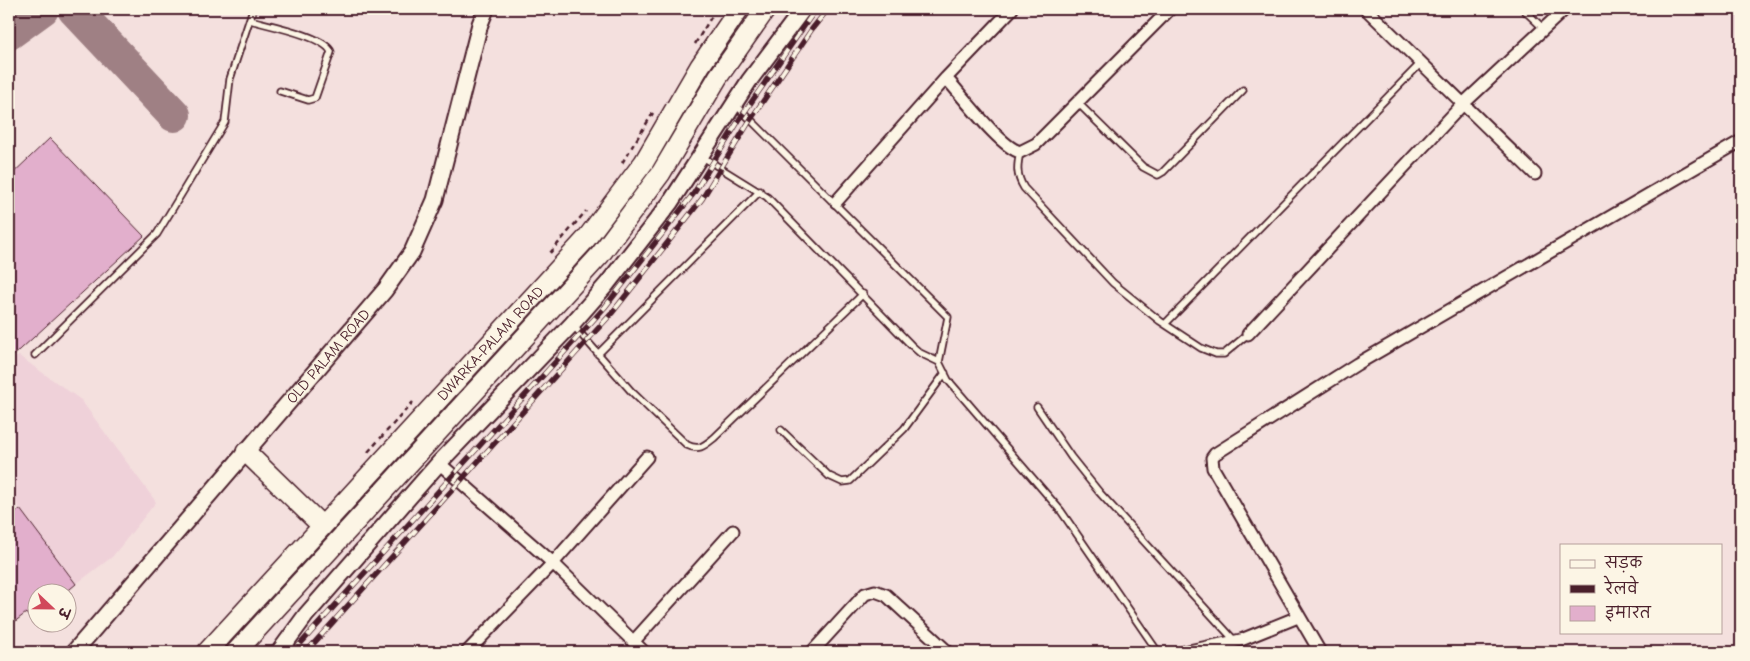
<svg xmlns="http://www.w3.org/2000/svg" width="1750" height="661" font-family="'Comic Neue','Playpen Sans Deva',sans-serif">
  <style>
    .built { fill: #efd1d9 }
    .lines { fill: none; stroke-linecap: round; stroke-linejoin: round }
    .taxiway { stroke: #9f8084; stroke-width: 34 }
    .building { fill: #e2afcc; stroke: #4a1f2b }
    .service-casing { stroke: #4a1f2b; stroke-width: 9 }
    .minor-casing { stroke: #4a1f2b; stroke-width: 15 }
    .tertiary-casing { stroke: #4a1f2b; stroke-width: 19 }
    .primary-casing { stroke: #4a1f2b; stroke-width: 22 }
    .path { stroke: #4a1f2b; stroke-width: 2.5; stroke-dasharray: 5 4; stroke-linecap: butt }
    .service { stroke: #fcf5e5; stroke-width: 5.5 }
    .minor { stroke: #fcf5e5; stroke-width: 11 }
    .tertiary { stroke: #fcf5e5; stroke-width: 15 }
    .primary { stroke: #fcf5e5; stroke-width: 19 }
    .rail-casing { stroke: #4a1f2b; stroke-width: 5.5 }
    .rail { stroke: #fcf5e5; stroke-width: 4; stroke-dasharray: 11; stroke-linecap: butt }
    .labels { text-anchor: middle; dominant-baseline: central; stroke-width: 4; stroke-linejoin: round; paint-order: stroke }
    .street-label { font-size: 15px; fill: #4a1f2b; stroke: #fcf5e5 }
  </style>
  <rect width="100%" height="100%" fill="#f4e0de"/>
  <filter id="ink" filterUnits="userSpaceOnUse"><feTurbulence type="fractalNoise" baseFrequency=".02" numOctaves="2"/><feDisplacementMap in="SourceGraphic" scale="10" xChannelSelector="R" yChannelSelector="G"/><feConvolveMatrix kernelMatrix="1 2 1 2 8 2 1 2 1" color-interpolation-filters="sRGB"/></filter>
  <g filter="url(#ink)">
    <path class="built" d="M19,356L81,400L156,502L112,557L76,584L9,494V360Z"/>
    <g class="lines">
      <path class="taxiway" d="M74,9L174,115
        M9,33L42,9"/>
    </g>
    <path class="building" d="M50,138L144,236L9,360V177Z
      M20,509L76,584L64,594H38V615L31,620L26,613L9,626V518Z"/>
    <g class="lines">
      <defs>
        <path id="service" d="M1523,9L1544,29
          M250,20C267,25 325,36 331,52L315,98L308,100L280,91
          M1077,102L1143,167L1158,175L1163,172L1243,90
          M736,105L948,317L939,362L948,380L1061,511L1158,652
          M1020,152C1017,166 1016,175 1024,188L1113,283L1160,321L1201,348L1216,354H1224L1248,334
          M701,156L767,197L911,345L920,353L939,362
          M572,324L631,391L687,445C699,451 704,446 714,438L863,294
          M1165,324L1421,63
          M598,354L760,191
          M35,355L157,234L225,122L230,79L253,9
          M1037,407L1071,457L1099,492L1235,641
          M781,430L829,476L842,482L850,481L904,429L945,373"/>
        <path id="minor" d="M1366,9L1535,174
          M946,78C962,95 1000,147 1020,152L1036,144L1170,9
          M836,202L946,78L1012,9
          M1248,334L1463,104L1565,9
          M439,463L553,563L467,652
          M633,642L733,531
          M644,652L553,563L647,457
          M812,652L865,594L875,591L886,595L948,652
          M1184,652L1241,640L1298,617
          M1320,652L1213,468L1212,458L1215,454L1357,364L1741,141"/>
        <g id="tertiary">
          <path id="s1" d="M74,652L385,290L412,252L435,200L480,24L486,9"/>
          <path d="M279,652L306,615L439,463L572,324L607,284L670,203L749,81L803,9"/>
        </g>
        <g id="primary">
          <path d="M246,452L322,526"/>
          <path id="s2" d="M207,652L586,239L644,162L700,66L739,9"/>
          <path d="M236,652L600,255L661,173L718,77L766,9"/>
        </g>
      </defs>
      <use href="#service" class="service-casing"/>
      <use href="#minor" class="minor-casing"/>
      <use href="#tertiary" class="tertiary-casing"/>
      <use href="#primary" class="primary-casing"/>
      <path class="path" d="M695,44L716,9
        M622,163L653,113
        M550,253L586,211
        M368,452L413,402"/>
      <use href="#service" class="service"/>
      <use href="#minor" class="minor"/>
      <use href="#tertiary" class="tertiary"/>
      <use href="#primary" class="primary"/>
      <defs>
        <path id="rail" d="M293,652L605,307L694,193L741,117L816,9
          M306,652L612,313L702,199L749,122L812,29L828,9"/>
      </defs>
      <use href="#rail" class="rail-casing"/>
      <use href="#rail" class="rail"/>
    </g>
  </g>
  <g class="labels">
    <g class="street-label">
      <text stroke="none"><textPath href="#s2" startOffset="419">DWARKA-PALAM ROAD</textPath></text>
      <text stroke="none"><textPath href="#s1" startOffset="390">OLD PALAM ROAD</textPath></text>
    </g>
  </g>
  <rect width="1750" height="661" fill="none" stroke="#fcf5e5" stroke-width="30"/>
  <rect x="15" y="15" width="1720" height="631" fill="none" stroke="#4a1f2b" stroke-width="2" filter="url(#ink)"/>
  <rect x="1560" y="544" width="162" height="90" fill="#fcf5e5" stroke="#b59f9b"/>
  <rect x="1570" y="560" width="25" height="8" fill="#fcf5e5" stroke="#b59f9b"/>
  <text x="1605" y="568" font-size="15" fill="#4a1f2b">सड़क</text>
  <rect x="1570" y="585" width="25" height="8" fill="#4a1f2b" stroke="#b59f9b"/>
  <text x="1605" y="594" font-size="15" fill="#4a1f2b">रेलवे</text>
  <rect x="1570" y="606" width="25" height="15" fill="#e2afcc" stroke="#b59f9b"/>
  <text x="1605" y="618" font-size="15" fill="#4a1f2b">इमारत</text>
  <g transform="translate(52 608) rotate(112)"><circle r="24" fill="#fcf5e5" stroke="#b59f9b"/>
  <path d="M0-4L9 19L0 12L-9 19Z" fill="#d1495b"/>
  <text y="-8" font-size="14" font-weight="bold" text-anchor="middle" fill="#4a1f2b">उ</text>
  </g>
</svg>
